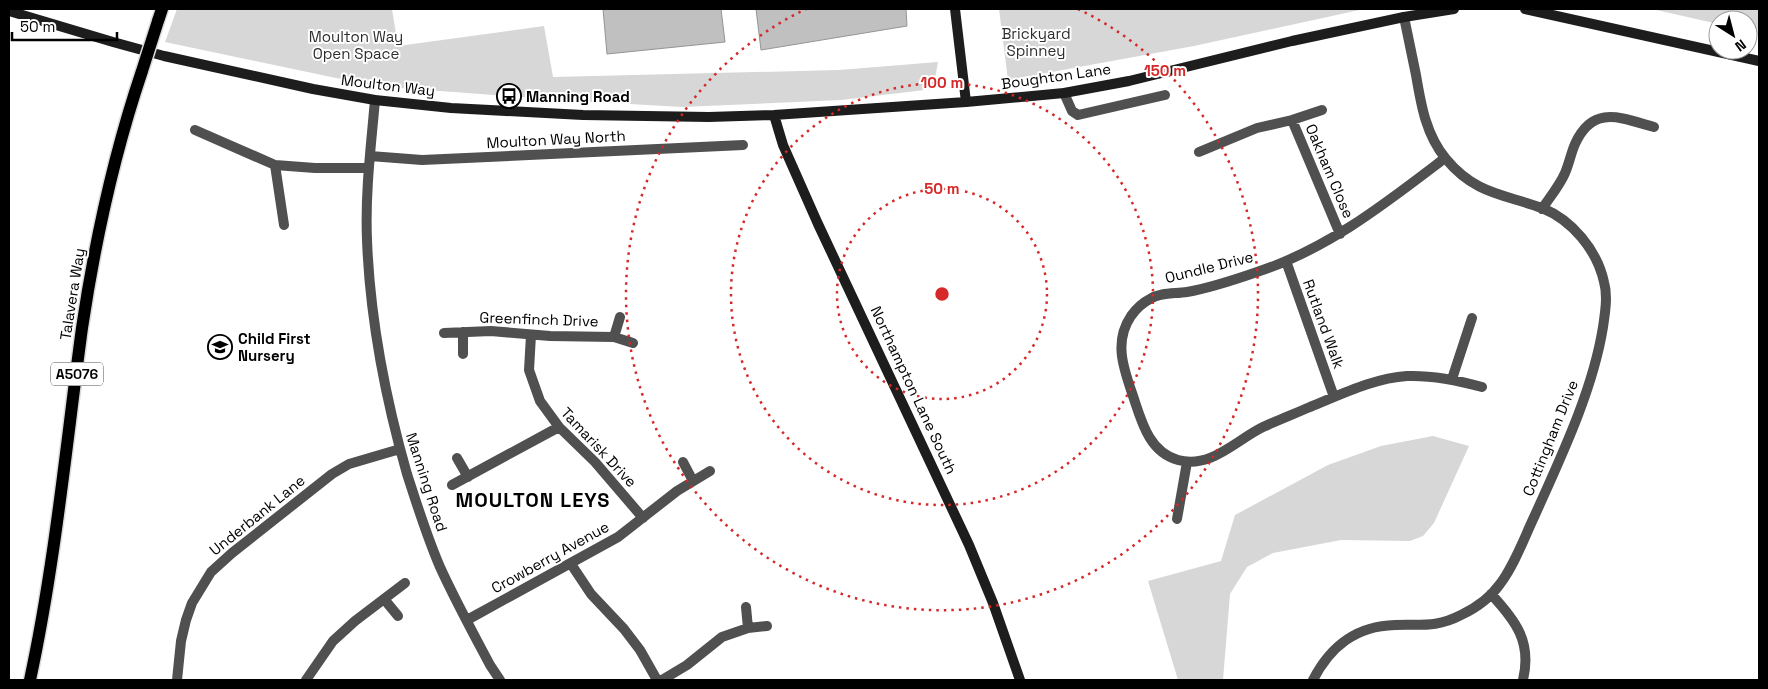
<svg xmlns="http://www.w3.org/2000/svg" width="1768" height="689" font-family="'Space Grotesk',sans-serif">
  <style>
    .green { fill: #d7d7d7 }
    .building { fill: #c0c0c0; stroke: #949494 }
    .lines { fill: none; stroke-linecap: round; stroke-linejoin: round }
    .primary-casing { stroke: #dbdbdb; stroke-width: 15 }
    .street { stroke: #505050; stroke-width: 10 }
    .secondary { stroke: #1d1d1d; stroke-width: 10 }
    .primary { stroke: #000; stroke-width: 12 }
    .primary-bridge-casing { stroke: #dbdbdb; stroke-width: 15; stroke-linecap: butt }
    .primary-bridge { stroke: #000; stroke-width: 12 }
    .ring { fill: none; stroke: #d62828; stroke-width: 2.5; stroke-dasharray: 2.5 5 }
    .labels { text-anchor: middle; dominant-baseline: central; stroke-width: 4; stroke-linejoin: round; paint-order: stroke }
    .shield { fill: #fff; stroke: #4c4c4c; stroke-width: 1 }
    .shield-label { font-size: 14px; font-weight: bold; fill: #000 }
    .park-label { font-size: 15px; fill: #2e2e2e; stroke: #fff }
    .street-label { font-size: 15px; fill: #000; stroke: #fff }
    .poi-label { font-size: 15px; font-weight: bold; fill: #000; stroke: #fff; text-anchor: start }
    .district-label { font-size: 20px; font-weight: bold; letter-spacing: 1px; fill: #000; stroke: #fff }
    .centre { fill: #d62828; stroke: #fff; stroke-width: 2.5 }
    .ring-label { font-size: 15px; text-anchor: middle; font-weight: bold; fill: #d62828; stroke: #fff; stroke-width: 4; stroke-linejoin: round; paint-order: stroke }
  </style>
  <rect width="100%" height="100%" fill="#fff"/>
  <path class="green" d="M177,9H392L398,46L544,26L553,77L839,70L938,62L933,89L841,100L682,107L560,100L374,86L165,42Z
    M999,9H1364L1194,46L1008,80Z
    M1652,9H1759V34L1748,32V20H1718V24Z
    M1433,436L1469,446L1434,523L1423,536L1410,541L1341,540L1273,553L1247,567L1230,594L1223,680H1178L1148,581L1221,561L1235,515L1328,465L1381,446Z"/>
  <path class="building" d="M603,9H721L725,42L607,54Z
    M756,9H906L907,26L761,50Z"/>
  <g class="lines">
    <defs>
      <path id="primary" d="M158,21L162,9
        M30,680C55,564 66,446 82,328C95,241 114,154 142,71"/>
    </defs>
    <use href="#primary" class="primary-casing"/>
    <path class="street" d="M1064,93L1072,111L1078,115L1165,95
      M375,100C371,146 365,193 367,240C370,320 385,397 407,474C417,505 427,537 440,567C455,600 473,633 490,665L500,680
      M1292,120L1340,234
      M195,130L275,165L315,168H369
      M1199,152L1257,128L1292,120L1322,110
      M370,156L422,160L743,145
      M1445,158C1386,203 1328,249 1257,272C1234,280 1210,288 1187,292C1174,294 1161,292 1150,299C1142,303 1136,309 1131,316C1114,341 1123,367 1132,393C1141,419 1148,452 1178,460C1211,469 1236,440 1263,427C1278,420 1294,414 1310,407C1340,395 1374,378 1407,376C1433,375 1457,380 1482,387
      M275,165L284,225
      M1542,209C1550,197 1560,185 1565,173C1569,164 1571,153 1575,144C1593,104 1621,118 1654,127
      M1286,261L1334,397
      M444,333L491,331L550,336L614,337L633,343
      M531,335L529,370L540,401L559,427L595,462L643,518
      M614,337L620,317
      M463,354V332
      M1452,379L1472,318
      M457,458L468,477
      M683,462L693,481
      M452,485L559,427
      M1177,519L1187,462
      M571,564L591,594L624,629L640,650L657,680
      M1491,594C1516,621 1532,642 1523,680
      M384,599L398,616
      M746,607L748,628
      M467,620L618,537L677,491L710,471
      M177,680L181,641L186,620L192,603L211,572L232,553L332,474L349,464L400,449
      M306,680L333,641L355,621L405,583
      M662,680L687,665L722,637L748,628L767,626
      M1313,680C1330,647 1355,626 1395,625C1421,624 1436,628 1461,615C1476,608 1490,598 1500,584C1515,564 1524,538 1535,515C1561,457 1593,390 1603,327C1605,313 1608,296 1604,282C1597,250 1572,220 1542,208C1503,194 1475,194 1446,159C1426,135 1421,105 1416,75C1412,55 1408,36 1404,17"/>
    <path class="secondary" d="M955,9L966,102
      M1525,9L1759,61
      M9,11L113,42L164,56L313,89L375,100L451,108L583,115L709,117L774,115L966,102L1064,93L1129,81L1292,41L1404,17L1454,9
      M774,115L783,145L818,224L969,545L993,603L1020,680"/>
    <use href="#primary" class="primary"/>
    <defs>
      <path id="primary-bridge" d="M142,71L158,21"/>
    </defs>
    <use href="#primary-bridge" class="primary-bridge-casing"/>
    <use href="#primary-bridge" class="primary-bridge"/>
  </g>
  <g class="ring">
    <circle cx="942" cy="294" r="105"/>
    <circle cx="942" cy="294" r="211"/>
    <path d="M1078 9A316 316 0 1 1 806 9"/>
  </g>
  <defs>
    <symbol id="bus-ring" viewBox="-11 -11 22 22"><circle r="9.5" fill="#fff" stroke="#000" stroke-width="1.5"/><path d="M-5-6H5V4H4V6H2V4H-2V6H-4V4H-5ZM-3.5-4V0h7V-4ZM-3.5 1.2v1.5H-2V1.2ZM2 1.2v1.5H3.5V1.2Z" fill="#000"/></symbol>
    <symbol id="school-ring" viewBox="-11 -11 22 22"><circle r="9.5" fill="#fff" stroke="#000" stroke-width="1.5"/><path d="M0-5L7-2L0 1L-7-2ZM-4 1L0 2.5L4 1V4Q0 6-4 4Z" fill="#000"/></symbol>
  </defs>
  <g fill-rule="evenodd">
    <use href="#bus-ring" x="495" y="82" width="28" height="28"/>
    <use href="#school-ring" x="206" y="333" width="28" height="28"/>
  </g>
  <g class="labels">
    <rect class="shield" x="51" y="362.5" width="52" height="23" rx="4"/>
    <g class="shield-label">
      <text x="77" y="374">A5076</text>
    </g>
    <g class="park-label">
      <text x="1036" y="33">Brickyard<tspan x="1036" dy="17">Spinney</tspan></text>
      <text x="356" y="36">Moulton Way<tspan x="356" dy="17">Open Space</tspan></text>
    </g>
    <g class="street-label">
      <text transform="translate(1056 76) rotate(-8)">Boughton Lane</text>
      <text transform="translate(388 85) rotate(7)">Moulton Way</text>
      <text transform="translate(556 139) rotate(-3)">Moulton Way North</text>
      <text transform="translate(1330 171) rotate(67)">Oakham Close</text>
      <text transform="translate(1209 267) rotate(-14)">Oundle Drive</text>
      <text transform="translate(72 294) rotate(-81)">Talavera Way</text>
      <text transform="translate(539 319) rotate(2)">Greenfinch Drive</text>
      <text transform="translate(1324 324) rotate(70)">Rutland Walk</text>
      <text transform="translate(914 390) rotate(65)">Northampton Lane South</text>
      <text transform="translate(1550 438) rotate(-68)">Cottingham Drive</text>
      <text transform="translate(599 447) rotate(47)">Tamarisk Drive</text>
      <text transform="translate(427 482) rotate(72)">Manning Road</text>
      <text transform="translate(257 515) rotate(-39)">Underbank Lane</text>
      <text transform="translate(550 557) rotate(-29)">Crowberry Avenue</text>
    </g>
    <g class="poi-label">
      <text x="526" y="96">Manning Road</text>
      <text x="238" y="338">Child First<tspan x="238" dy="17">Nursery</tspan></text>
    </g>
    <g class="district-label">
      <text x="533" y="500">MOULTON LEYS</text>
    </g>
  </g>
  <circle cx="942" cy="294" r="8" class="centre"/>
  <g class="ring-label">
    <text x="1165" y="76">150 m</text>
    <text x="942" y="88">100 m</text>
    <text x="942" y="194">50 m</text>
  </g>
  <rect width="1768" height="689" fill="none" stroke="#000000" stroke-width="20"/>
  <g transform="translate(1733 35) rotate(144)"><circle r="24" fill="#ffffff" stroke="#999999"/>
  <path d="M0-4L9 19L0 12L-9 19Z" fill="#000000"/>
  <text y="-8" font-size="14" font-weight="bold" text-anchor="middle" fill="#000000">N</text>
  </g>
  <path d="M12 32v8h105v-8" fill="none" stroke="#000000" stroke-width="2.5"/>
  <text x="20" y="32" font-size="15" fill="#000000" stroke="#ffffff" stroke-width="4" paint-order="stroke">50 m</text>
</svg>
